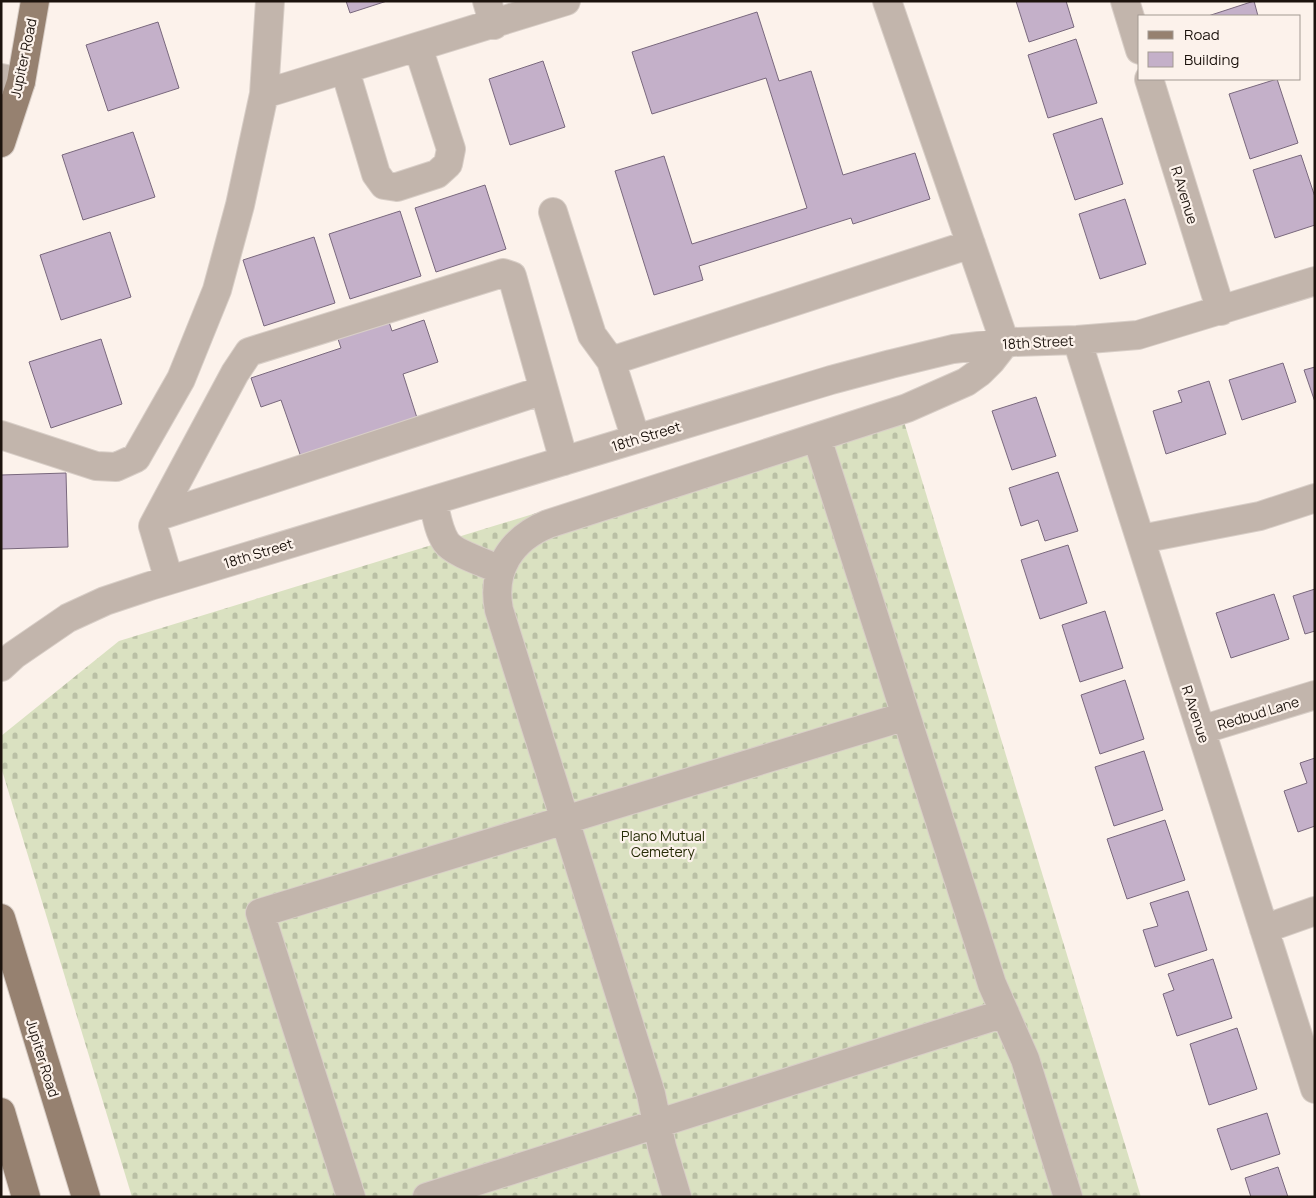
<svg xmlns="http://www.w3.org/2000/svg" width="1316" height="1198" font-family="Manrope,sans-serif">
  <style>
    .cemetery { fill: url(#cemetery-stones) }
    .building { fill: #c4b0c9; stroke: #79687d }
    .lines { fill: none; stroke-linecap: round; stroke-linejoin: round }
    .minor-casing { stroke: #d8cec7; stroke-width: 30 }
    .major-casing { stroke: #d8cec7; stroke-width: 30 }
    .minor { stroke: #c2b5ac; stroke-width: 28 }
    .major { stroke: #968170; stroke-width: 28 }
    .labels { text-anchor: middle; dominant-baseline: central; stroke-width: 4.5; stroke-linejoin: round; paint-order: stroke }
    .street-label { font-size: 14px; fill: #1c130d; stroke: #fcf2eb }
    .park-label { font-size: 14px; fill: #282d07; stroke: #fcf2eb }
  </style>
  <defs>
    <pattern id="cemetery-stones" width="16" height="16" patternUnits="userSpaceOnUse" patternTransform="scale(1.25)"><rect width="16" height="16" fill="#dae1c1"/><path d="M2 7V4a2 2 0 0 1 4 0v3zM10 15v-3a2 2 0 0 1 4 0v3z" fill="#bac0a5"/></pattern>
  </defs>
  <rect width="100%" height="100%" fill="#fcf2eb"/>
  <path class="cemetery" d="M898,402L1141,1197H132L1,767V736L119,641Z"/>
  <path class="building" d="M346,1H387L350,13Z
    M1016,1H1066L1074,27L1029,42Z
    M1254,1L1258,16H1208Z
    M757,12L779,81L811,71L843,175L915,153L930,199L853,224L851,218L699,266L703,280L654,295L615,171L664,156L692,244L807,208L766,78L652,114L632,52Z
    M158,22L179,88L108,111L86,45Z
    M1076,39L1097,103L1048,118L1028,55Z
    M543,61L565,127L510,145L489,79Z
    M1277,79L1298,143L1250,159L1229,94Z
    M1102,118L1123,184L1075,200L1053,134Z
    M133,132L155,197L83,220L62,155Z
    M1301,155L1315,197V225L1275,238L1253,170Z
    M485,185L506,249L436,272L415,208Z
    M1125,199L1146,264L1100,279L1079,214Z
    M400,211L421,276L350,299L329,234Z
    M110,232L131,297L61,320L40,255Z
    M314,237L335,303L264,326L243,260Z
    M386,313L392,331L424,320L438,362L403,374L418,421L302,460L281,400L261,407L251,378L341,348L335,330Z
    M101,339L122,404L51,428L29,362Z
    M1283,363L1296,402L1242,420L1229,380Z
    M1315,367V402L1304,370Z
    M1209,381L1226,434L1166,454L1153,411L1182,402L1178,391Z
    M1036,397L1056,456L1012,470L992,411Z
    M1058,472L1078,531L1045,541L1038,520L1021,526L1009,488Z
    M66,473L68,547L1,549V475Z
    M1068,545L1087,603L1040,619L1021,560Z
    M1315,589V631L1305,634L1293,596Z
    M1274,594L1289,639L1231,658L1216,613Z
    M1105,611L1123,668L1080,682L1062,625Z
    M1125,680L1144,739L1100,754L1081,695Z
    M1144,751L1163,810L1114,826L1095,767Z
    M1315,758V826L1298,832L1284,791L1307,783L1300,763Z
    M1165,820L1185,880L1127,899L1107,839Z
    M1188,891L1207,950L1155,967L1143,930L1158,926L1150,903Z
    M1213,959L1232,1018L1177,1036L1163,994L1174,990L1168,974Z
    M1237,1028L1257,1089L1209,1105L1190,1044Z
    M1267,1113L1280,1154L1231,1170L1217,1129Z
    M1278,1167L1288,1197H1251L1245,1178Z"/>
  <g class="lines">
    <defs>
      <path id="minor" d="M487,1L494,25
        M1125,1L1140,50
        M345,70L376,174L384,185L397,187L437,174L448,164L451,149L418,47
        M1,78L21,82
        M1149,79L1221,311
        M264,94L270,1
        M553,212L592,335L611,361
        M1077,340L1315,1089
        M1,435L96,466L116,467L136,458L181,379L217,290L240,205L264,94L566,1
        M817,438L992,984L1025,1059L1068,1197
        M636,439L611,361L971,244
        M433,501C436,513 438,530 446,542C453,553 488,564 501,570
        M159,516L544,390
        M1141,539L1260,516L1315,498
        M169,580L153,526L235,373L249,352L503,273L512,276L564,461
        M1,667L14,655L68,618L105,601L150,586L831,380L891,364L953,349L1013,342L1077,340L1138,335L1315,281
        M1201,730L1315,695
        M1264,929L1315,911
        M351,1197L260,913L906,716
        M427,1197L1005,1013
        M677,1197L662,1147L651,1094L499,610C491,570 511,539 548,524L907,408L966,382L980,372L991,361L1005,343L887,1"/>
      <path id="major" d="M1,143L21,82L35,1
        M1,918L86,1197
        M1,1112L26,1197"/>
    </defs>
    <use href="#minor" class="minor-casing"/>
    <use href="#major" class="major-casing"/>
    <use href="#minor" class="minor"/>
    <use href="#major" class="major"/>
  </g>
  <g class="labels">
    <g class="street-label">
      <text transform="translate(23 58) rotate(-78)">Jupiter Road</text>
      <text transform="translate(1185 195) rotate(73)">R Avenue</text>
      <text transform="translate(1038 342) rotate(-3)">18th Street</text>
      <text transform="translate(646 436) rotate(-17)">18th Street</text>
      <text transform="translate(258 553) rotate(-17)">18th Street</text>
      <text transform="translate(1258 713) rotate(-17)">Redbud Lane</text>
      <text transform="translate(1196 714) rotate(72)">R Avenue</text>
      <text transform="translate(43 1058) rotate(73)">Jupiter Road</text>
    </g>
    <g class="park-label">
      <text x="663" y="835">Plano Mutual<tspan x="663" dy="16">Cemetery</tspan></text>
    </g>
  </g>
  <rect width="1316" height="1198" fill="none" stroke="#1c130d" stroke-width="5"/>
  <rect x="1138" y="15" width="162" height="65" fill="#fcf2eb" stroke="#a29992"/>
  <rect x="1148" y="31" width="25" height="8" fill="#968170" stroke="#a29992"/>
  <text x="1184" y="40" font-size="15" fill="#1c130d">Road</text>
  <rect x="1148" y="52" width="25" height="15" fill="#c4b0c9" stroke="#a29992"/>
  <text x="1184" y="65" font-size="15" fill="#1c130d">Building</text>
</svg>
